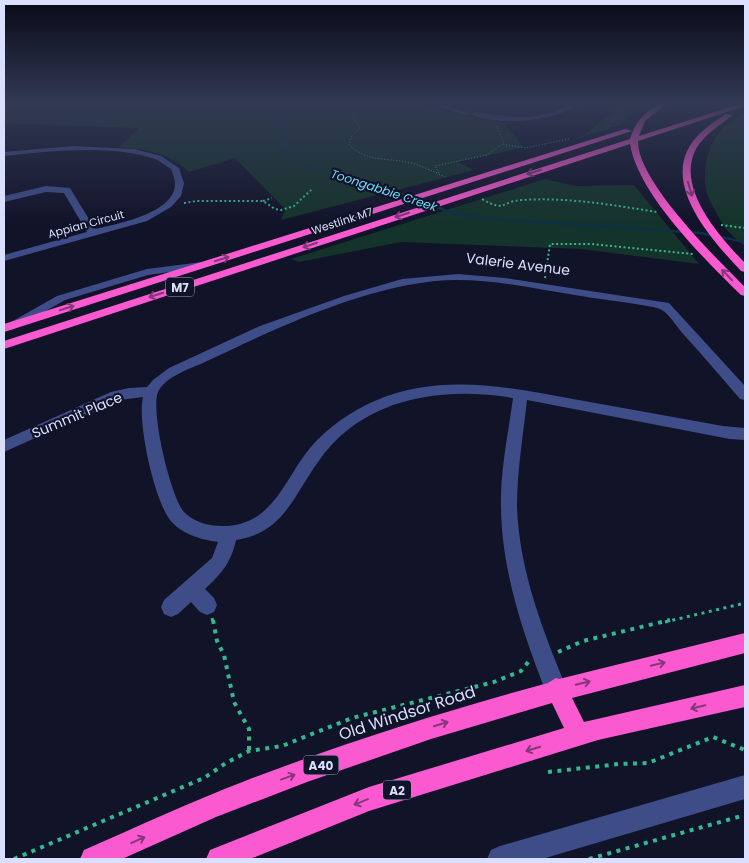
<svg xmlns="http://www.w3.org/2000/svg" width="749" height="863" font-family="Poppins,sans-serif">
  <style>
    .green { fill: #14332a }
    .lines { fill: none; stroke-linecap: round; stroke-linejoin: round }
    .stream-far1 { stroke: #0c3047; stroke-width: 2 }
    .stream { stroke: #0c3047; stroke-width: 2.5 }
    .path-far3 { stroke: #34b88f; stroke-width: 1; stroke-dasharray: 1 2; stroke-linecap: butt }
    .path-far2 { stroke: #34b88f; stroke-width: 2; stroke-dasharray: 2 2.5; stroke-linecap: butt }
    .path-far1 { stroke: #34b88f; stroke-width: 3; stroke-dasharray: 3 4.5; stroke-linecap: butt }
    .path { stroke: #34b88f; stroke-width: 4; stroke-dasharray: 4 5.5; stroke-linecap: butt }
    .minor { fill: #3e4d87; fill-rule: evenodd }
    .highway { fill: #fb59cf; fill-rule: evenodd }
    .oneway { stroke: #86367c }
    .labels { text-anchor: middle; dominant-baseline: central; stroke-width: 4.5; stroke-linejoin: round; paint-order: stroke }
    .far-street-label { font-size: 11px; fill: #dadffe; stroke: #111329 }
    .far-water-label { font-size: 12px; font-style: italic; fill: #6bddfb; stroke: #111329 }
    .shield { fill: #111329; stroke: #9ea2be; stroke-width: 1 }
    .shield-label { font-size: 12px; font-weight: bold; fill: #dadffe }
    .street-label { font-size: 14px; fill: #dadffe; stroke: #111329 }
    .near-street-label { font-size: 16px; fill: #dadffe; stroke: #111329 }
  </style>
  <rect width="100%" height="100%" fill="#111329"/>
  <path class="green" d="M4,104H416L477,119L502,122L524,147L458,162L474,170L281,220L285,209L235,158L189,172C167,152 148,150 119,147L139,128L4,123Z
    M623,104H649L638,108L621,125L581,137Z
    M745,114V246C738,240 728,233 723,225C718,215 708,200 706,190C701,158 714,125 745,114Z
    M545,179L575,186L634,185L699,264L581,249L401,242L299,262L291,259Z"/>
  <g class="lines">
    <path class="stream-far1" d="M4,109L89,110L128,114L204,111L250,106L276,109L283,115L287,154C313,172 345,179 375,187"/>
    <path class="stream" d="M370,186L399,193L450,212L482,218L701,233L745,242"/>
    <path class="path-far3" d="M361,104V108L353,113V117L360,128L351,137L349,144C365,162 386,158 407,162C421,165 434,172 447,178
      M496,126L504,142L502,144
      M608,127L624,104
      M439,173L435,166L487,155L502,144L525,148L569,139"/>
    <path class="path-far2" d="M482,199C507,213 501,201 522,200C568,197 612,205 657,212
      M263,201L272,198
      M184,203L197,201H263L275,209L281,210L294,206L312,189
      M721,225L745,228
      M545,278L550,244H591L693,254"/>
    <path class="path-far1" d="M212,618L213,622
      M665,622L745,603"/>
    <path class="path" d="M213,620L217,641L224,655L234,702L249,729V751
      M558,652L583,641L670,620
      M548,772L619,764L648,763L713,737L745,750
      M14,859L204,778L226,763L249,751L282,746L352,718L494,682L521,671L529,661
      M589,859L745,815"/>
    <path class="minor" d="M429,104H438L469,113L465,115Z
      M571,104H578C560,121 492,127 471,114L475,112C506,117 543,122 571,104Z
      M73,146L134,149L161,156L179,168L184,183L181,196L171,207L147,221L4,261V255L87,232L64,193L46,192L4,202V196L46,186L70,188L95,229C117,224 175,213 175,184C175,179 173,174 171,169C166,166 160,161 155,159C113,144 47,151 4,156V152Z
      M202,262L206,263L207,265L206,267L148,275L65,300L14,329L10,330L4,326L57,296L147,269Z
      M458,274L505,278L669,303L745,386V400L740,399C722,378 704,357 685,336C678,329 671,316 662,310C655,305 595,299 581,296C541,290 499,280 458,280C375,280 277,328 203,363C189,369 165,377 158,392C150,411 171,498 184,512C194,522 208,526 222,526C273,526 283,481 310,448C328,427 351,411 377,400C441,373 507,387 573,399C623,408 673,417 723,426L745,428V440L730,439L527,400C523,436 517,471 517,506C519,570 543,631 567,689L564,697L556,700L548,697C524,637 502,573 501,508C500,471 508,435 513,398C441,386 362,398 318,462C293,497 283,533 236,540C231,563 221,574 205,589L214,598L217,605L214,612L207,615L200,612L191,602L178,614L171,617L164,614L161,607L164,600L212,558L218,542C201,540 180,533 170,520C154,499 137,422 143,397L120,400L4,452V440L111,392L129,388L147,387L153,380L169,368L260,326L344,296L402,279Z
      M745,775V799L542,859H487L491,850L500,846Z"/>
    <path class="highway" d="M659,104H666L645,121L639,136L740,104H745V106L638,141C637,181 717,259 745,287V296L741,295C705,260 638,194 630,144L4,349V341L630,139C634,123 645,112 659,104Z
      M726,114L732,115C719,127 705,133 696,149C675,188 721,238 745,263V272L741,271C715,243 668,193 687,151C695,134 711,124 726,114Z
      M625,129L632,131L4,332V324Z
      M745,633V653L572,698L584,722L745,685V707L598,740L369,811L250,859H206L210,850L369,787L564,728L552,703L431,739L307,782L216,817L122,859H80L84,850C137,827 190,802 245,781C344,743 445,711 548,683L556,678L559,679Z"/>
  </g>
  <defs><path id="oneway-shaft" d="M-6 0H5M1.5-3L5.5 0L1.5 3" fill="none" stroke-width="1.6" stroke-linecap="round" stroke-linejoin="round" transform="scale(1.25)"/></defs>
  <g class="oneway">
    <use href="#oneway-shaft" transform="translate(534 172) rotate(162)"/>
    <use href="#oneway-shaft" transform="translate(690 189) rotate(74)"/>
    <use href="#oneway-shaft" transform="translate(402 215) rotate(162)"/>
    <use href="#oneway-shaft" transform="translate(310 245) rotate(162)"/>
    <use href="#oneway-shaft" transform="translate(222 259) rotate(-18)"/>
    <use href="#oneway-shaft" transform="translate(727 275) rotate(-134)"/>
    <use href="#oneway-shaft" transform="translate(156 295) rotate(162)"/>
    <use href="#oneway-shaft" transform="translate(67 308) rotate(-18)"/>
    <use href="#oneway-shaft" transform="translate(658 664) rotate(-14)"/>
    <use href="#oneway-shaft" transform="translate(583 683) rotate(-14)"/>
    <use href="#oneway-shaft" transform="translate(698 707) rotate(167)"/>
    <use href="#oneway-shaft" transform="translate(441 724) rotate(-17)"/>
    <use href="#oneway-shaft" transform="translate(533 749) rotate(163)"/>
    <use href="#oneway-shaft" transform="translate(288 777) rotate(-20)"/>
    <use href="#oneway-shaft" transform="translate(361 802) rotate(158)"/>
    <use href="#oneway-shaft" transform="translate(138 840) rotate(-24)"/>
  </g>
  <linearGradient id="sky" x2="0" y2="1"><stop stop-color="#090a17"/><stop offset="0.46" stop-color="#323954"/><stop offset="1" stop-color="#323954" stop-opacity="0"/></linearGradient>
  <rect width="749" height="224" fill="url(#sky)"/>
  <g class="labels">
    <g class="far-street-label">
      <text transform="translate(342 221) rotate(-18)">Westlink M7</text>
      <text transform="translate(86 224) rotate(-15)">Appian Circuit</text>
    </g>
    <g class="far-water-label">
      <text transform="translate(384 190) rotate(18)">Toongabbie Creek</text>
    </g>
    <g class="shield">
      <rect x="166" y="277.5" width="28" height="19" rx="4"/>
      <rect x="303.5" y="755.5" width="35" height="19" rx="4"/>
      <rect x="383" y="780.5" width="28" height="19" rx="4"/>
    </g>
    <g class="shield-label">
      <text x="180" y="287">M7</text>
      <text x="321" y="765">A40</text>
      <text x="397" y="790">A2</text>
    </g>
    <g class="street-label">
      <text transform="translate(518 264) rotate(7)">Valerie Avenue</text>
      <text transform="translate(77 415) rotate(-23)">Summit Place</text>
    </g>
    <g class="near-street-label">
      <text transform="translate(407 713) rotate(-18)">Old Windsor Road</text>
    </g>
  </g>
  <rect width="749" height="863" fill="none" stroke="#dadffe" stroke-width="10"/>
</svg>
